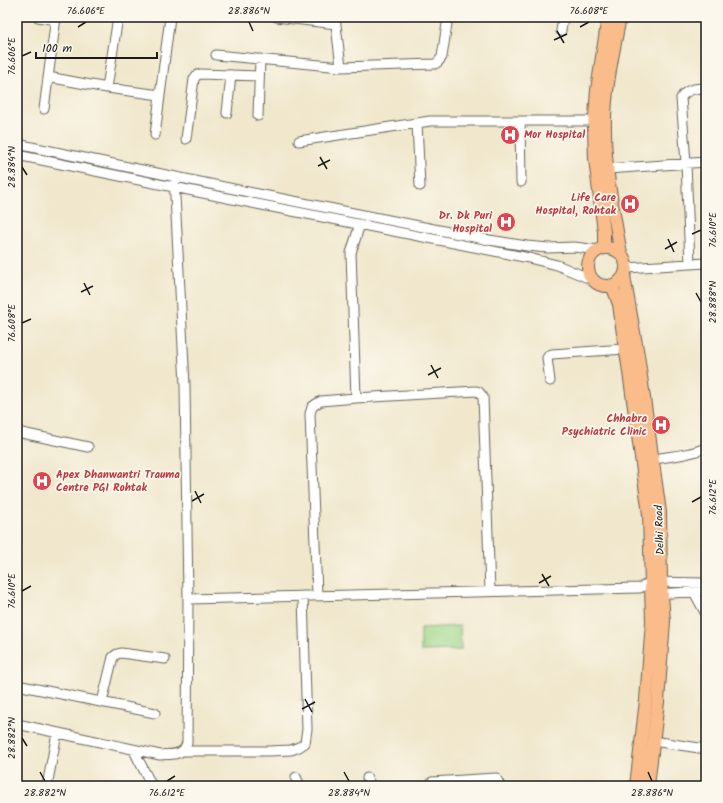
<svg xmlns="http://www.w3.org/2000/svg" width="723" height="803" font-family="Kalam,sans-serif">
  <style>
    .pitch { fill: #9fd88a; stroke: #5e7a53 }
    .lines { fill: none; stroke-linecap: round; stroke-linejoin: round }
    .minor-casing { stroke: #66635a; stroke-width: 11 }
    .major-casing { stroke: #66635a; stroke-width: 14 }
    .minor { stroke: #fff; stroke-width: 9 }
    .major { stroke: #f9bc8a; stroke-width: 12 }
    .ticks { fill: none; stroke: #1c1c1c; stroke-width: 1.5 }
    .labels { text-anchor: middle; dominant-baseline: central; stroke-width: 3.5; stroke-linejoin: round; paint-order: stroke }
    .health-label { font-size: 11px; font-weight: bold; fill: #be3a42; stroke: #fbf7ec; text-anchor: end }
    .street-label { font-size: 11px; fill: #1c1c1c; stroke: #fbf7ec }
    .neatline { fill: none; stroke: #1c1c1c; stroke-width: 1.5 }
    .ticks-label { font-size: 10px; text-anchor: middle; fill: #1c1c1c }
  </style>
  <rect width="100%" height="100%" fill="#fbf7ec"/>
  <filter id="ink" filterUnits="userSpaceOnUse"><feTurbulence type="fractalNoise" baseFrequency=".025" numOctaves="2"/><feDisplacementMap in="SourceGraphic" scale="8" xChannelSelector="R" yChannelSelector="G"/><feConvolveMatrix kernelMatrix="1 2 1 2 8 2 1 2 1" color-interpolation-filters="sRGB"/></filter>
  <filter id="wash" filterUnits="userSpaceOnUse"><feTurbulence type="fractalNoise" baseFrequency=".012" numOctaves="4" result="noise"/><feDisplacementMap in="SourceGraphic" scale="16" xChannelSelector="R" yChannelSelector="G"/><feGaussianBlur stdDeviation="0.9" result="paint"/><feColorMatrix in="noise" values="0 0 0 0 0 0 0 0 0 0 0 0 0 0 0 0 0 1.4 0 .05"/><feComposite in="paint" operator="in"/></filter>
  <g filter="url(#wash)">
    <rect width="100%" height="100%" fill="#f0e7cc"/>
    <path class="pitch" d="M460,626L461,650L421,651V628Z"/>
  </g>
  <g filter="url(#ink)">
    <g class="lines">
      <defs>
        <path id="minor" d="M38,17L56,20
          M277,17L336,24
          M335,17L341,67
          M561,31L563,17
          M216,55L341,67L435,64L438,62L442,57L448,17
          M48,77L107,88L160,95
          M107,88L118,17
          M44,109L56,17
          M227,113L231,75
          M258,116L260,59
          M520,121L521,182
          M417,123L420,186
          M155,135L170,17
          M186,139L194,79L196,76L200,74L259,76
          M299,141L430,121H594
          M17,144L263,195L489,240L527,246L548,248L574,247L599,250
          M17,155L262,205L529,258L557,265L593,280
          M607,169L706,162
          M690,264L686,163L681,98C687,88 695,89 706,88
          M626,268L706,263
          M550,381L547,358L549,355L552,354L625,349
          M356,398L351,253L360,224
          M17,432L88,447
          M653,459C665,457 697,454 706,447
          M694,592L706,614
          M656,594L706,591
          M317,595L310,414L312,407L316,404L321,401L356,398L476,391L479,392L483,397L490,591
          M188,599L640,588L650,582L706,583
          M17,685L155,713
          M102,702L113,657L117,654L121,653L165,659
          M17,724L160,755C167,754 179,756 184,749C185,748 186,745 187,743L188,599L185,385L174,177
          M653,741L706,749
          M133,749L152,786
          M183,751H269L291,750L299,747L305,743L307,729L303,596
          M296,777L300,786
          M367,778L371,786
          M47,786L57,733
          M434,786L432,782L496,778L500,786"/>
        <path id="major" d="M620,17C613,54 604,92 605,130C605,172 614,213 621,254
          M604,248V232L595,159L594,128L597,90L608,17
          M588 267a19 19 0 1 1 38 0a19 19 0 1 1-38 0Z
          M624,276L638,355L660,512L661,582L664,621L658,702L648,786
          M612,285L619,304L625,349L627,358L649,514L652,622L646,700L636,786"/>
      </defs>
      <use href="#minor" class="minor-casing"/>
      <use href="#major" class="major-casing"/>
      <use href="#minor" class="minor"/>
      <use href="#major" class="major"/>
    </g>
  </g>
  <path class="ticks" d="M249,22L253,31M78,27L86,22M580,27L589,22M557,31L564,43M554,40L567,34M22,56L31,52M320,157L327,169M318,166L330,160M22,167L27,175M692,234L701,230M668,239L674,252M665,249L677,242M84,283L90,295M81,292L93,286M696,293L701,302M22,323L31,319M431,365L438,378M428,375L441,368M195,491L201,503M192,501L204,494M692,502L701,497M542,574L549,586M539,583L551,576M22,591L31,586M305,699L312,712M302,709L315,702M22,738L27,746M40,772L45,781M344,772L349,781M648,772L652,781M167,781L175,776"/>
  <defs>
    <symbol id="hospital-disc" viewBox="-11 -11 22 22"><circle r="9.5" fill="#e0444e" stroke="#fbf7ec"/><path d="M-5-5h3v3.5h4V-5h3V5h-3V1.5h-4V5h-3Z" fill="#fff"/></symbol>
  </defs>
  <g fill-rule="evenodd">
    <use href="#hospital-disc" x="499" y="124" width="22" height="22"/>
    <use href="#hospital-disc" x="619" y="193" width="22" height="22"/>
    <use href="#hospital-disc" x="495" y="211" width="22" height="22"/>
    <use href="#hospital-disc" x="650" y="414" width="22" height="22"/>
    <use href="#hospital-disc" x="31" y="470" width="22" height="22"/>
  </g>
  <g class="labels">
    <g class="health-label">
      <text x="524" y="135" text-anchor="start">Mor Hospital</text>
      <text x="616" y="198">Life Care<tspan x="616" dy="13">Hospital, Rohtak</tspan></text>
      <text x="492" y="216">Dr. Dk Puri<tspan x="492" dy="13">Hospital</tspan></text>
      <text x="647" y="419">Chhabra<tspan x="647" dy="13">Psychiatric Clinic</tspan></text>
      <text x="56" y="475" text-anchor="start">Apex Dhanwantri Trauma<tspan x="56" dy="13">Centre PGI Rohtak</tspan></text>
    </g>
    <g class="street-label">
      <text transform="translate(660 530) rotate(-92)">Delhi Road</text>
    </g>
  </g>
  <rect width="723" height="803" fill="none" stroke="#fbf7ec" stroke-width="44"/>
  <path d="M36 52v6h121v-6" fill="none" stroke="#1c1c1c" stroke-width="2"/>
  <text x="42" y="52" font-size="12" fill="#1c1c1c" stroke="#fbf7ec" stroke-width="3" paint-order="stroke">100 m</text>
  <rect x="22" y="22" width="679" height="759" class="neatline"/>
  <g class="ticks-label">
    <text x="86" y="14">76.606°E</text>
    <text x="249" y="14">28.886°N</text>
    <text x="589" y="14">76.608°E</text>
    <text transform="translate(11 56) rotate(-90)" y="4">76.606°E</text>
    <text transform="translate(11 167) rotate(-90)" y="4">28.884°N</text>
    <text transform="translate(712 230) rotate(-90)" y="4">76.610°E</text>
    <text transform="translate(712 302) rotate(-90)" y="4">28.888°N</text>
    <text transform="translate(11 323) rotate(-90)" y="4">76.608°E</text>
    <text transform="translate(712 497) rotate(-90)" y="4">76.612°E</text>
    <text transform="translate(11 591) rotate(-90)" y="4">76.610°E</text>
    <text transform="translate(11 738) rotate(-90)" y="4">28.882°N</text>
    <text x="45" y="796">28.882°N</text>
    <text x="167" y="796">76.612°E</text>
    <text x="349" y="796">28.884°N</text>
    <text x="652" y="796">28.886°N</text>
  </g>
</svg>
